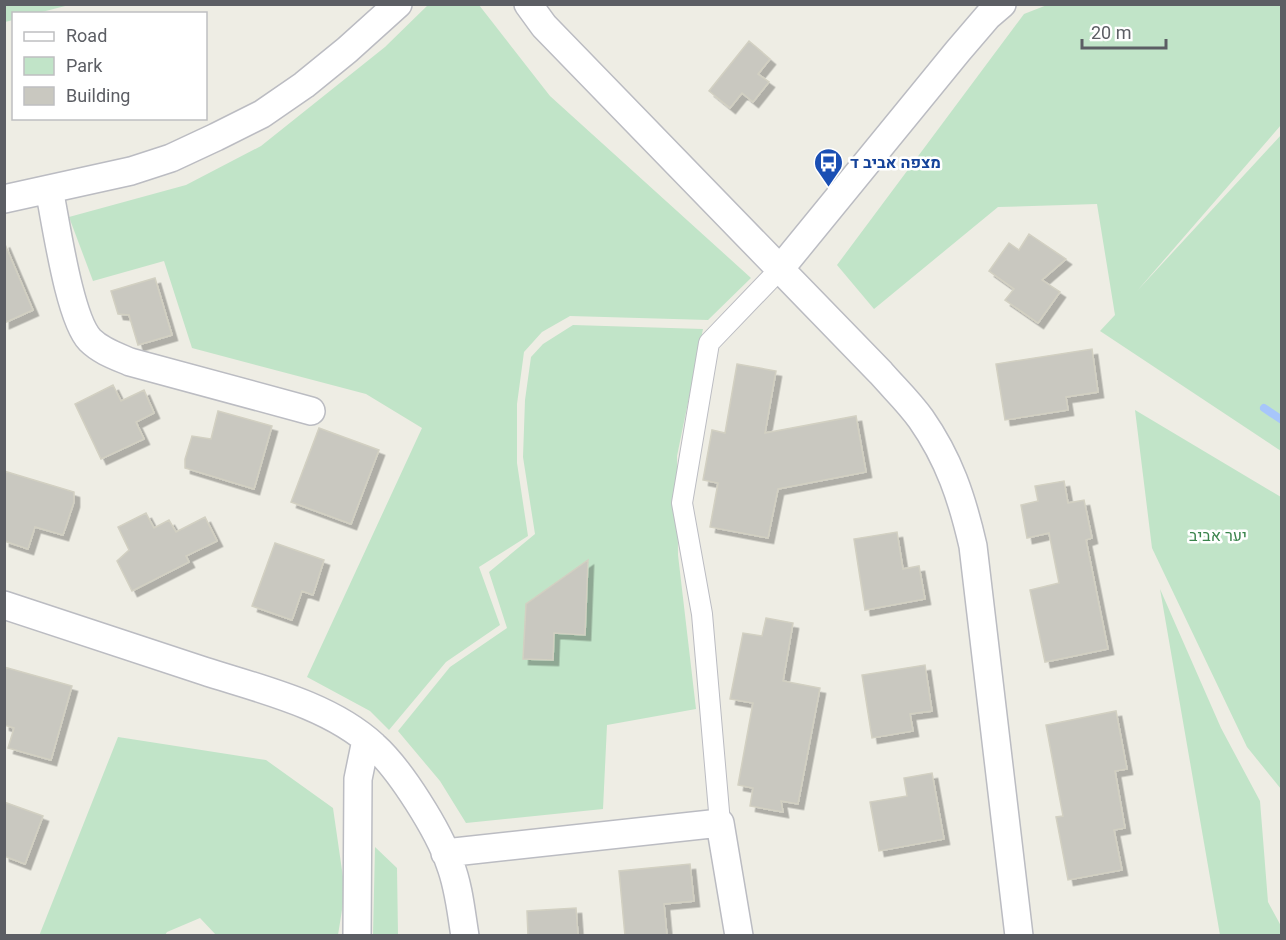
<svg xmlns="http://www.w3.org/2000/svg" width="1286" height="940" font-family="Roboto,Heebo,sans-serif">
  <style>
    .green { fill: #c1e4c8 }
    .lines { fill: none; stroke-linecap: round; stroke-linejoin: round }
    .stream { stroke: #a7c6fa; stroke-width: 8 }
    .building { fill: #c9c8c0; stroke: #d2d0c2; stroke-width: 1.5; filter: url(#shadow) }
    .pedestrian-casing { stroke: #bbbcc2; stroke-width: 22 }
    .minor-casing { stroke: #bbbcc2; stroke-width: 30 }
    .pedestrian { stroke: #fff; stroke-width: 20 }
    .minor { stroke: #fff; stroke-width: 27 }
    .labels { text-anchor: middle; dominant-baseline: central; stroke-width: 5; stroke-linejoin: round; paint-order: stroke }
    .transit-label { font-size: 16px; font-weight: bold; fill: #164399; stroke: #fff; text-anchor: start }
    .park-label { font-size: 16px; fill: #3a844c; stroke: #fff }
  </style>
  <defs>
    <filter id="shadow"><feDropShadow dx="5.5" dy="5.5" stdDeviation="0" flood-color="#0004"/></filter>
  </defs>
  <rect width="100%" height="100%" fill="#eeede4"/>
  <path class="green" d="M5,4H69V5L38,13L14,14L13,20L5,22Z
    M429,4L479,5L550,96L751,278L708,320L570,316L542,332L524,352L517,404V463L528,536L479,567L500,625L446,662L389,730L370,711L307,677L422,428L366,394L192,348L164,261L93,281L69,217L186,185L261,146L385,47Z
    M1047,5H1281V125L1137,291L1281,135V451L1100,331L1115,315L1097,204L998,207L874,309L837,265L1024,14Z
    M573,325L703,329L677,456L678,555L696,709L607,725L603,809L466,823L440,781L398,731L450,667L507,628L489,572L535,534L523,457L525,400L531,357L543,344Z
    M1135,410L1281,497V789L1247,747L1152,548Z
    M1160,589L1221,728L1260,801L1268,902L1281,926V935H1220Z
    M118,737L266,760L333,808L345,891L338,935H216L200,918L167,932L165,935L39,936Z
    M375,847L397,868L398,935H373Z"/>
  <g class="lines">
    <path class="stream" d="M1264,408L1282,420"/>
  </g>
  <path class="building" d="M749,41L770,59L758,74L769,82L753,102L742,93L730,108L709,91Z
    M1029,234L1066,259L1042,280L1060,292L1038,323L1005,300L1014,289L989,271L1009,243L1019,250Z
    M4,242L33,310L4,323Z
    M155,278L172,335L138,345L129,315L118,314L111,291Z
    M1092,349L1098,392L1066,397L1068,410L1005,420L996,364Z
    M737,364L776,371L765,433L856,416L866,472L778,489L768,538L710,527L718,483L703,480L712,430L725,433Z
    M113,385L121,401L144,390L154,413L136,422L144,439L101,459L75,404Z
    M218,411L272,426L254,489L185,468V459L192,436L211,439Z
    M319,428L379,450L351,524L291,502Z
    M4,471L74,492V502L63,535L35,527L28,549L4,541Z
    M1064,481L1068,503L1084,500L1092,538L1086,540L1108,649L1045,662L1030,590L1059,583L1049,533L1027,538L1021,505L1038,501L1035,486Z
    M146,513L154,528L169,520L176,532L205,517L217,541L186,556L189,562L132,591L117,561L129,550L118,527Z
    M897,532L903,569L919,566L925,599L865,610L854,539Z
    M275,543L324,560L313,595L302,591L292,620L252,606Z
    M588,560L585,635L554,633L553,660L523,659L526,604Z
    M766,618L793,623L783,681L820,688L798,804L781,801L783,812L750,806L753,788L738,785L753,703L730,699L743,633L762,636Z
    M925,665L932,711L910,714L913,731L872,738L862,675Z
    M4,667L72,686L51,760L8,748L14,728L4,725Z
    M1116,711L1127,769L1115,771L1125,828L1114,830L1122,870L1068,880L1056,817L1063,816L1046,725Z
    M932,773L944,839L879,851L870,802L907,796L904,778Z
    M4,802L43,816L25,864L4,856Z
    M690,864L694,901L664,904L667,936H625L619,871Z
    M576,908L578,936H528L527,911Z"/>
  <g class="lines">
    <defs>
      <path id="pedestrian" d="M720,823L702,614L682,503L709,343L780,269"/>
      <path id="minor" d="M528,4L544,26L881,373C894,388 909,402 921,419C949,459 962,498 973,546L1019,936
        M49,189C56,222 69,318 90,340C101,351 116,356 130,362L311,411
        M4,199L131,171L171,158L216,137L262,114L304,85L347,50L398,4
        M780,269L958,51L988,16L1002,4
        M4,605C71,627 138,649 204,671C260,689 330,705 374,746C400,769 439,831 450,864C459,887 461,912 465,936
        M445,853L720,823L739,936
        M357,936L358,779L366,740"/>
    </defs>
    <use href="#pedestrian" class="pedestrian-casing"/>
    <use href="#minor" class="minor-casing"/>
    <use href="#pedestrian" class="pedestrian"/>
    <use href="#minor" class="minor"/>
  </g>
  <defs>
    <symbol id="bus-pin" viewBox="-11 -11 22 30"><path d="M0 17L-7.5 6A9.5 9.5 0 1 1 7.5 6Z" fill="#1a4fb4" stroke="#fff"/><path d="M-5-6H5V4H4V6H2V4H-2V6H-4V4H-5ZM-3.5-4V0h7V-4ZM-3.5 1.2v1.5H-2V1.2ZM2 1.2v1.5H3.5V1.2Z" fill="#fff"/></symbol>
  </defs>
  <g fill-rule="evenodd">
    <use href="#bus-pin" x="812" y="146" width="33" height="45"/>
  </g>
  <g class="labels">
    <g class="transit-label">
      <text x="850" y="162">מצפה אביב ד</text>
    </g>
    <g class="park-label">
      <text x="1218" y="535">יער אביב</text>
    </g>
  </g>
  <rect width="1286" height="940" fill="none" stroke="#5c5e64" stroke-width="12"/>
  <rect x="12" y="12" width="195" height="108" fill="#ffffff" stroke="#bebfc1" stroke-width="1.5"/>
  <rect x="24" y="32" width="30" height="9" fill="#ffffff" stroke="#bebfc1" stroke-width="1.5"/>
  <text x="66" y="42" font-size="18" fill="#5c5e64">Road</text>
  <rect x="24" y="57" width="30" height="18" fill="#c1e4c8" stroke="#bebfc1" stroke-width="1.5"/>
  <text x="66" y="72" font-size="18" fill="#5c5e64">Park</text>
  <rect x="24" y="87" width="30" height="18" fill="#c9c8c0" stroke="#bebfc1" stroke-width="1.5"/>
  <text x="66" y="102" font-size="18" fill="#5c5e64">Building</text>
  <path d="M1082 39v9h84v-9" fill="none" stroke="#5c5e64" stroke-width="3"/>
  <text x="1091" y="39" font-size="18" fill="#5c5e64" stroke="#ffffff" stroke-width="4.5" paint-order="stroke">20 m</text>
</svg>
